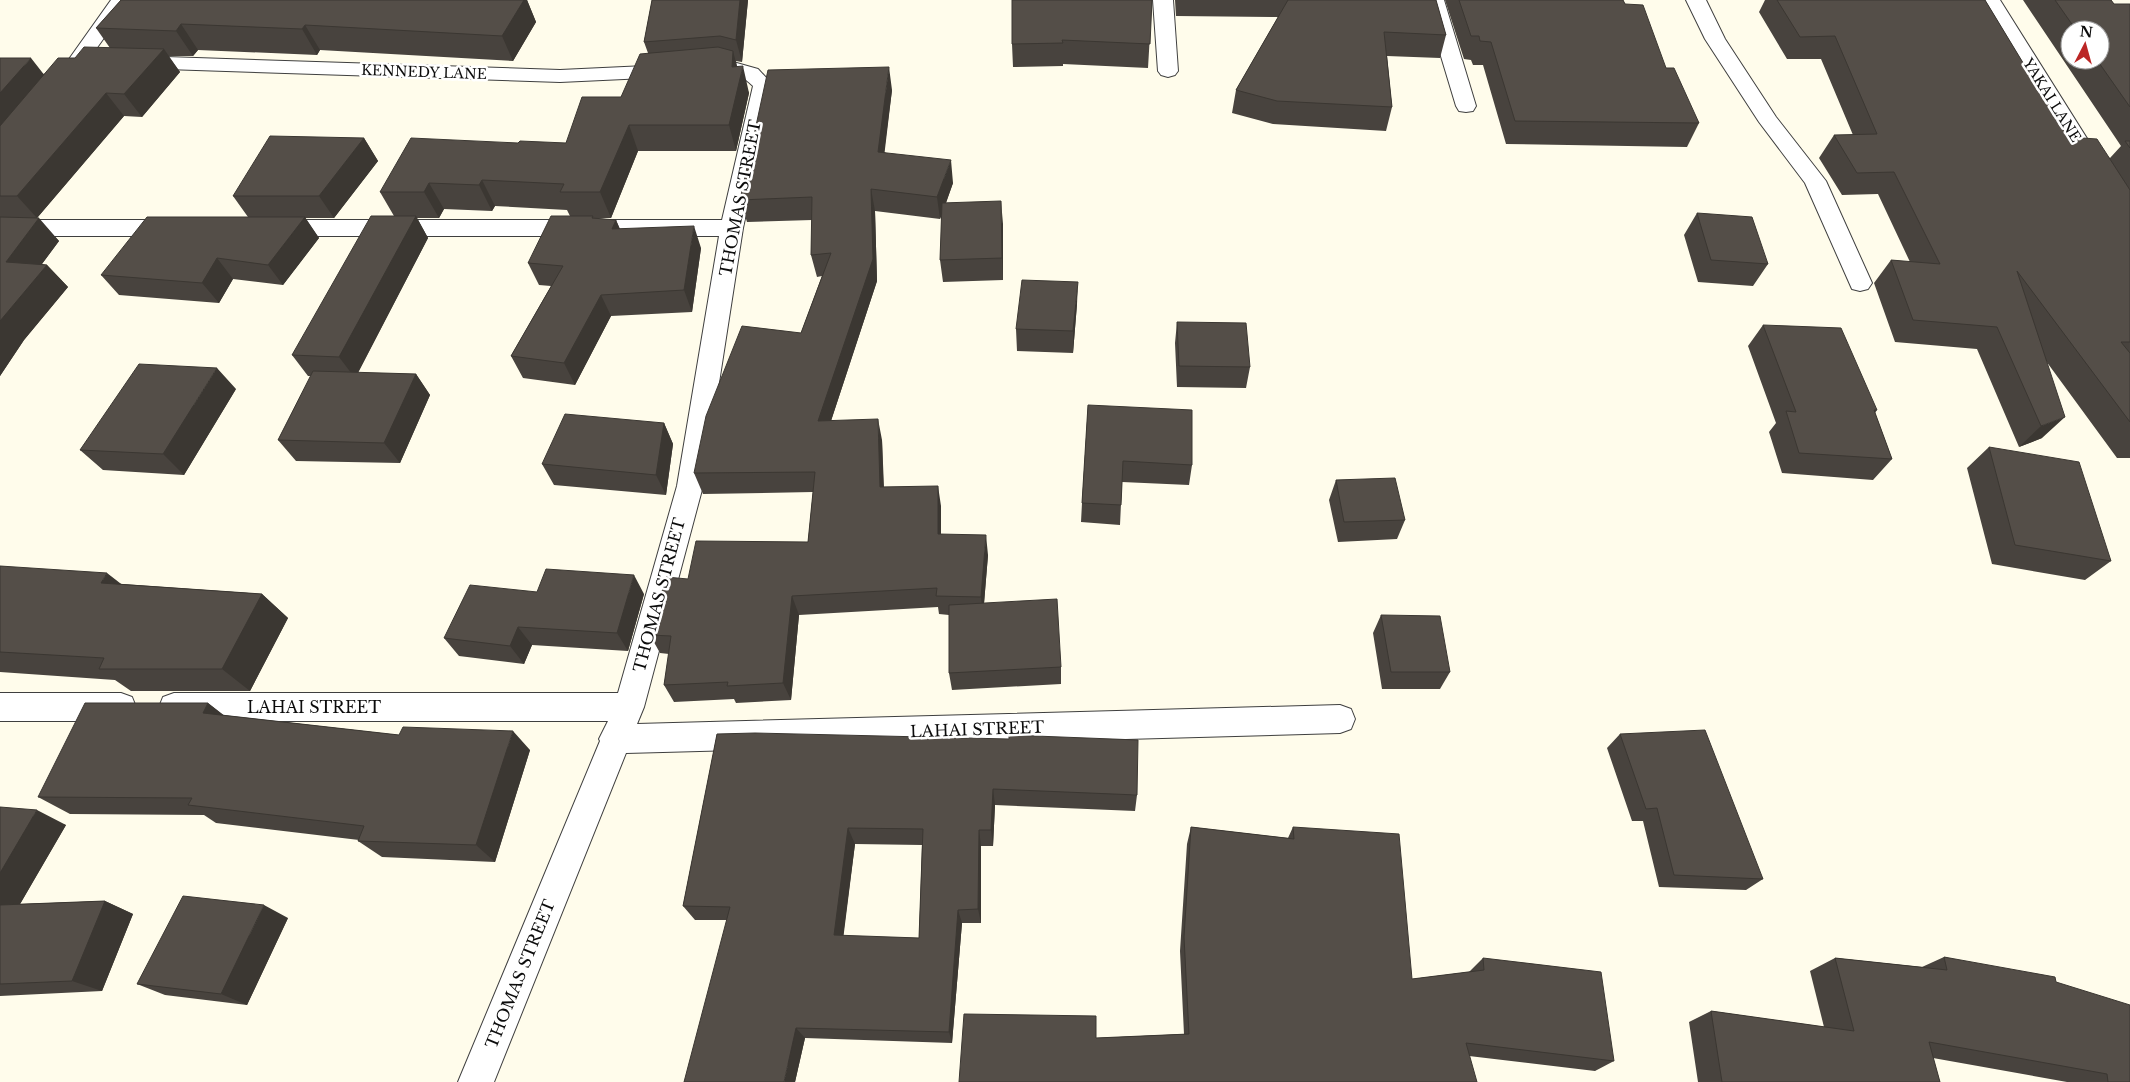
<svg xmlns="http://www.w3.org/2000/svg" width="2130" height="1082" font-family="'Libre Baskerville',serif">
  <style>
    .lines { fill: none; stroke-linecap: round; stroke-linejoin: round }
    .street-casing { stroke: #3f3f3f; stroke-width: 2 }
    .street { fill: #fff; fill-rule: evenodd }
    .wall { fill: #48433e; fill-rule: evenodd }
    .shaded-wall { fill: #3b3732 }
    .building { fill: #544e48; stroke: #3b3732; fill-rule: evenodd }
    .labels { text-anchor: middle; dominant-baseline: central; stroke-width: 5; stroke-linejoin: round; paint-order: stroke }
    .far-street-label { font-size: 14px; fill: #0c0c0c; stroke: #fff }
    .street-label { font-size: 16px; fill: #0c0c0c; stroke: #fff }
  </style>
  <rect width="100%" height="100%" fill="#fffceb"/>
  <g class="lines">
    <defs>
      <path id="street" d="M111,0H131L74,80L67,82L60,80L57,76Z
        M1153,0H1173L1178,71L1175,75L1168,77L1161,75L1158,71Z
        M1424,0H1444L1476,106L1473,111L1466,112L1459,111L1456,106Z
        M1686,0H1706L1725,39L1776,117L1826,181L1872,283L1868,289L1860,291L1852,289L1805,183L1759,122L1705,39Z
        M1980,0H2000L2130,207V233L2122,230Z
        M136,56L560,70L667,65L674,67L677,71L674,75L667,77L560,82L136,68L129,66L126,62L129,58Z
        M726,60L758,69L773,85L743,228L703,486L644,707L637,724L1340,705L1351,709L1355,719L1351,729L1340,733L626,753L494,1082H458L600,741L599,739L608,721H174L163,717L159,707L163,697L174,693H618L677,486L719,236H274L266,233L263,228L266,223L274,220H722L753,86C733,66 723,78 701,72L698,68L701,64Z
        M0,220H176L184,223L187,228L184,233L176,236H0Z
        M0,693H121L132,697L136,707L132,717L121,721H0Z"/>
    </defs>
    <use href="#street" class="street-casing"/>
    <use href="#street" class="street"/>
  </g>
  <path class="wall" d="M121,0H527L536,22L513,61L320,50L317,55L198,50L193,56H168L180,72L142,117L124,116L37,218L59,241L42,264L47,265L68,287L24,340L0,376V58L44,74L75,58L110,48L96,28Z
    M652,0H748L742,62L736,61L737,67L749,93L736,151H638L611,218H596L616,220L620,229L701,248L692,312L611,316L575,385L523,378L511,356L551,286L539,285L528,263L570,216L567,210L495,206L492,211L444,209L439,218H417L428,238L358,373L416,374L430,395L400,463L296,461L278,440L311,376H308L292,355L394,216L380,192L518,143H566L621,97L648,53L644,42Z
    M1152,0L1148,68L1063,64V66L1013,67L1012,44Z
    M1175,0H1436L1446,35L1440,58L1387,56L1392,107L1386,131L1273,124L1232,113L1236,90L1278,17L1176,16Z
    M1445,0H1623L1625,4L1666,68L1699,123L1687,147L1506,144L1483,65H1473L1471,60L1464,59Z
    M1765,0H1985L2068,137L2110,158L2121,146L2023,0H2111L2114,4H2130V458H2117L2046,361L2042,438L2019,447L1977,349L1895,342L1874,283L1891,260L1910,262L1878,194L1842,195L1819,158L1834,135H1853L1821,59H1787L1759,12ZM2070,30H2100V60H2070Z
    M892,90L884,152L953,183L946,203L1003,224V280L943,282L940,260L942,214L940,219L875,211L877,281L831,421L882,440L884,487L941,506V534L988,555L984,603L1061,667V684L952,690L949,673V615L939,614L938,607L799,615L791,700L736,703L734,699L674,702L664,685L669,654L660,653L650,635L688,579L808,542L813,492L703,494L694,473L801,333L822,276L817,277L811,255L812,220L747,222L740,200Z
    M364,138L378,161L334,218H305L319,238L283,285L233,279L219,303L119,295L101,275L248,217L233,196Z
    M1697,213L1768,264L1753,286L1698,282L1684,235Z
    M1077,304L1073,353L1017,351L1016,329Z
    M1177,322L1250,367L1246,388L1177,387L1175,343Z
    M1763,325L1877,410L1875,413L1892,459L1873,480L1782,473L1769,432L1776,423L1748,346Z
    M236,389L184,475L103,470L80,450Z
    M1088,405L1192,465L1189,485L1122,482L1120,525L1081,522L1082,503Z
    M664,423L673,444L666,495L554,485L542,464Z
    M1989,447L2111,561L2085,580L1992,564L1967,468Z
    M1336,480L1405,520L1397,539L1338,542L1329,500Z
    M0,566L122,584L262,594L288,618L250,691H131L115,680L0,672Z
    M537,592L644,594L628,651L532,645L524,664L459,656L444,638Z
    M1381,615L1450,672L1440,689H1382L1373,633Z
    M208,703L223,715L530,750L495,862L382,857L358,841L359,840L216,823L204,815L70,814L38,797Z
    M717,734L1137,795L1135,811L995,805L993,846H981V923H962L952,1043L805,1038L795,1082L727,920H695L683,906ZM855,844L922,845L919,938L843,936Z
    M1620,734L1763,879L1746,890L1659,887L1643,821H1632L1607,748Z
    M0,807L66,825L20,904L105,901L133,914L102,991L0,996Z
    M1191,827L1288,838L1293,827L1412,979L1469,972L1483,958L1614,1061L1595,1071L1469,1056L1096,1038L1184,1034L1180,951L1187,844Z
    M288,918L247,1005L165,995L137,984Z
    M1944,957L2056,982L2130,1082H2067L1933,1058L1940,1082H1698L1689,1022L1711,1011L1824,1027L1810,971L1835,958L1922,967Z"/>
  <path class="shaded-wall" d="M524,0H527L536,22L513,61L502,36Z
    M740,0H748L742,62L736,40Z
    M181,24L198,50L193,56L176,31Z
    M305,25L320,50L317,55L302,29Z
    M164,49L180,72L142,117L124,94Z
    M733,51L740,78L743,66L749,93L736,151L729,125L732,67Z
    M31,58L49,81L0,138V93Z
    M889,67L892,90L882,174L878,152Z
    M106,93L124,116L37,218L17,196Z
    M629,125L638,151L611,218L600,192Z
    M364,138L378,161L334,218L319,196Z
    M951,160L953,183L940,219L937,197Z
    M482,180L495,206L492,211L479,185Z
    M429,183L444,209L439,218L424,192Z
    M871,189L875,211L877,281L824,442L818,421Z
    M1001,201L1003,224V280L1002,258Z
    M416,216L428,238L355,378L339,357Z
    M305,217L319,238L283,285L268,265Z
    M39,218L59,241L27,284L6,262Z
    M616,220L625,242L612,229Z
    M694,226L701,248L692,312L684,290Z
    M217,258L233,279L219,303L202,283Z
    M47,265L68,287L24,340L0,376V321Z
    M1078,282L1077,304L1073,353V331Z
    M601,295L611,316L575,385L564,363Z
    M217,368L236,389L184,475L163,454Z
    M416,374L430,395L400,463L384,443Z
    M2065,417L2042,438L2019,447L2041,426Z
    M878,419L882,440L884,507L880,487Z
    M664,423L673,444L666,495L656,475Z
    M938,486L941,506V553L938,534Z
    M986,535L988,555L983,616L981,597Z
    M107,573L138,597L101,583Z
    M634,575L644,594L628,651L617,633Z
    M262,594L288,618L250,691L222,669Z
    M792,596L799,615L791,700L783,683Z
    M518,627L532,645L524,664L510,646Z
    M208,703L234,723L203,713Z
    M513,731L530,750L495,862L476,845Z
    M993,789L995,805L993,846L991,830Z
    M37,810L66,825L12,918L0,913V873Z
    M848,828L855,844L842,948L834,935Z
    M979,830L981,846V923L978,909Z
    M105,901L133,914L102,991L72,981Z
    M264,905L288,918L247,1005L221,994Z
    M958,910L962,923L952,1043L949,1032Z
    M796,1028L805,1038L795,1082H784Z"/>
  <path class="building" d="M121,0H524L502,36L305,25L302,29L181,24L176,31L96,28Z
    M652,0H740L736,40L720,36L644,42Z
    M1012,0H1152L1150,44L1062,40L1063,43L1012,44Z
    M1288,0H1436L1446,35L1384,32L1392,107L1277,101L1236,90Z
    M1459,0H1623L1625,4L1643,5L1666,68H1674L1699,123L1515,121L1491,42L1480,41L1479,36H1471Z
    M1777,0H1985L2068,137L2097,139L2130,190V342H2121L2130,353V422L2017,271L2065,417L2041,426L1997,327L1913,320L1891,260L1940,264L1894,172L1857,173L1834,135L1877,134L1835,36L1800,37Z
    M2055,0H2111L2114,4H2130V107L2097,60H2100V30H2076Z
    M84,47L164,49L124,94L106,93L17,196H0V126L58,58H75Z
    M718,47L733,51L732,67L743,66L729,125H629L600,192H560L564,184L482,180L479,185L429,183L424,192H380L411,138L518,143L520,141L566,143L582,97H621L640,54Z
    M0,58H31L0,93Z
    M889,67L878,152L951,160L937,197L871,189L873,259L818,421L878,419L880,487L938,486V534L986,535L981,597L936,596L937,588L792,596L783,683L727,686L728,682L664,685L671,636L650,635L666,577L688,579L696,541L808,542L815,472L694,473L706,416L742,326L801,333L831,253L811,255L812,197L740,200L768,70Z
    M270,136L364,138L319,196H233Z
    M2125,141H2130V148Z
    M1001,201L1002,258L940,260L942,203Z
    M1697,213L1752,217L1768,264L1711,260Z
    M371,216H416L339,357L292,355Z
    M551,216H593L592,218L616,220L612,229L694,226L684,290L601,295L564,363L511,356L563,266L528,263Z
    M0,217L39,218L6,262L47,265L0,321Z
    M147,217H305L268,265L217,258L202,283L101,275Z
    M1022,280L1078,282L1073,331L1016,329Z
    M1177,322L1246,323L1250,367L1179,366Z
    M1763,325L1841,328L1877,410H1874L1892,459L1799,453L1786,411L1796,412Z
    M139,364L217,368L163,454L80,450Z
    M313,371L416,374L384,443L278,440Z
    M1088,405L1192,410V465L1123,461L1121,505L1082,503Z
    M565,414L664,423L656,475L542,464Z
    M1989,447L2079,462L2111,561L2015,545Z
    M1395,478L1405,520L1344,522L1336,480Z
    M0,566L107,573L101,583L262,594L222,669H99L104,658L0,652Z
    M546,569L634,575L617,633L518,627L510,646L444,638L470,585L537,592Z
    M1057,599L1061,667L949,673V605Z
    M1381,615L1440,616L1450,672H1391Z
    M85,703H208L203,713L399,735L403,727L513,731L476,845L358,841L364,826L188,805L192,798L38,797Z
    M1705,730L1763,879L1674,875L1657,808L1646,809L1620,734Z
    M755,733L1009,739V735L1138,740L1137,795L993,789L991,830H979L978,909L958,910L949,1032L796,1028L784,1082H684L730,907L683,906L717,734ZM848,828L923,829L919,938L834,935Z
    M0,807L37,810L0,873Z
    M1191,827L1294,839L1293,827L1399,834L1412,979L1484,970L1483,958L1601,972L1614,1061L1466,1043L1477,1082H959L964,1014L1096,1016V1038L1189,1034L1184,937Z
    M183,896L264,905L221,994L137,984Z
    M105,901L72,981L0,984V905Z
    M1944,957L2055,977L2056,982L2130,1005V1082H2108L2107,1074L1929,1042L1940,1082H1722L1711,1011L1854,1031L1835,958L1947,970Z"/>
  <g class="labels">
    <g class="far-street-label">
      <text transform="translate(424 72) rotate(2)">KENNEDY LANE</text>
      <text transform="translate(2052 100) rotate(58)">YAKAI LANE</text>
    </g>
    <g class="street-label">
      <text transform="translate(740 198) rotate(-79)">THOMAS STREET</text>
      <text transform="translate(659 595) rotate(-75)">THOMAS STREET</text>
      <text x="314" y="707">LAHAI STREET</text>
      <text transform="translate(977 729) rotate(-2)">LAHAI STREET</text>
      <text transform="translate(520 974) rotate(-68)">THOMAS STREET</text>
    </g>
  </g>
  <g transform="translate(2085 45) rotate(6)"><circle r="24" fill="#ffffff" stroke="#9e9e9e"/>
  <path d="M0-4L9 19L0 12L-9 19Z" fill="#bb2625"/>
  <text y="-8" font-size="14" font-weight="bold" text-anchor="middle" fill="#0c0c0c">N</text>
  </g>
</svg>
